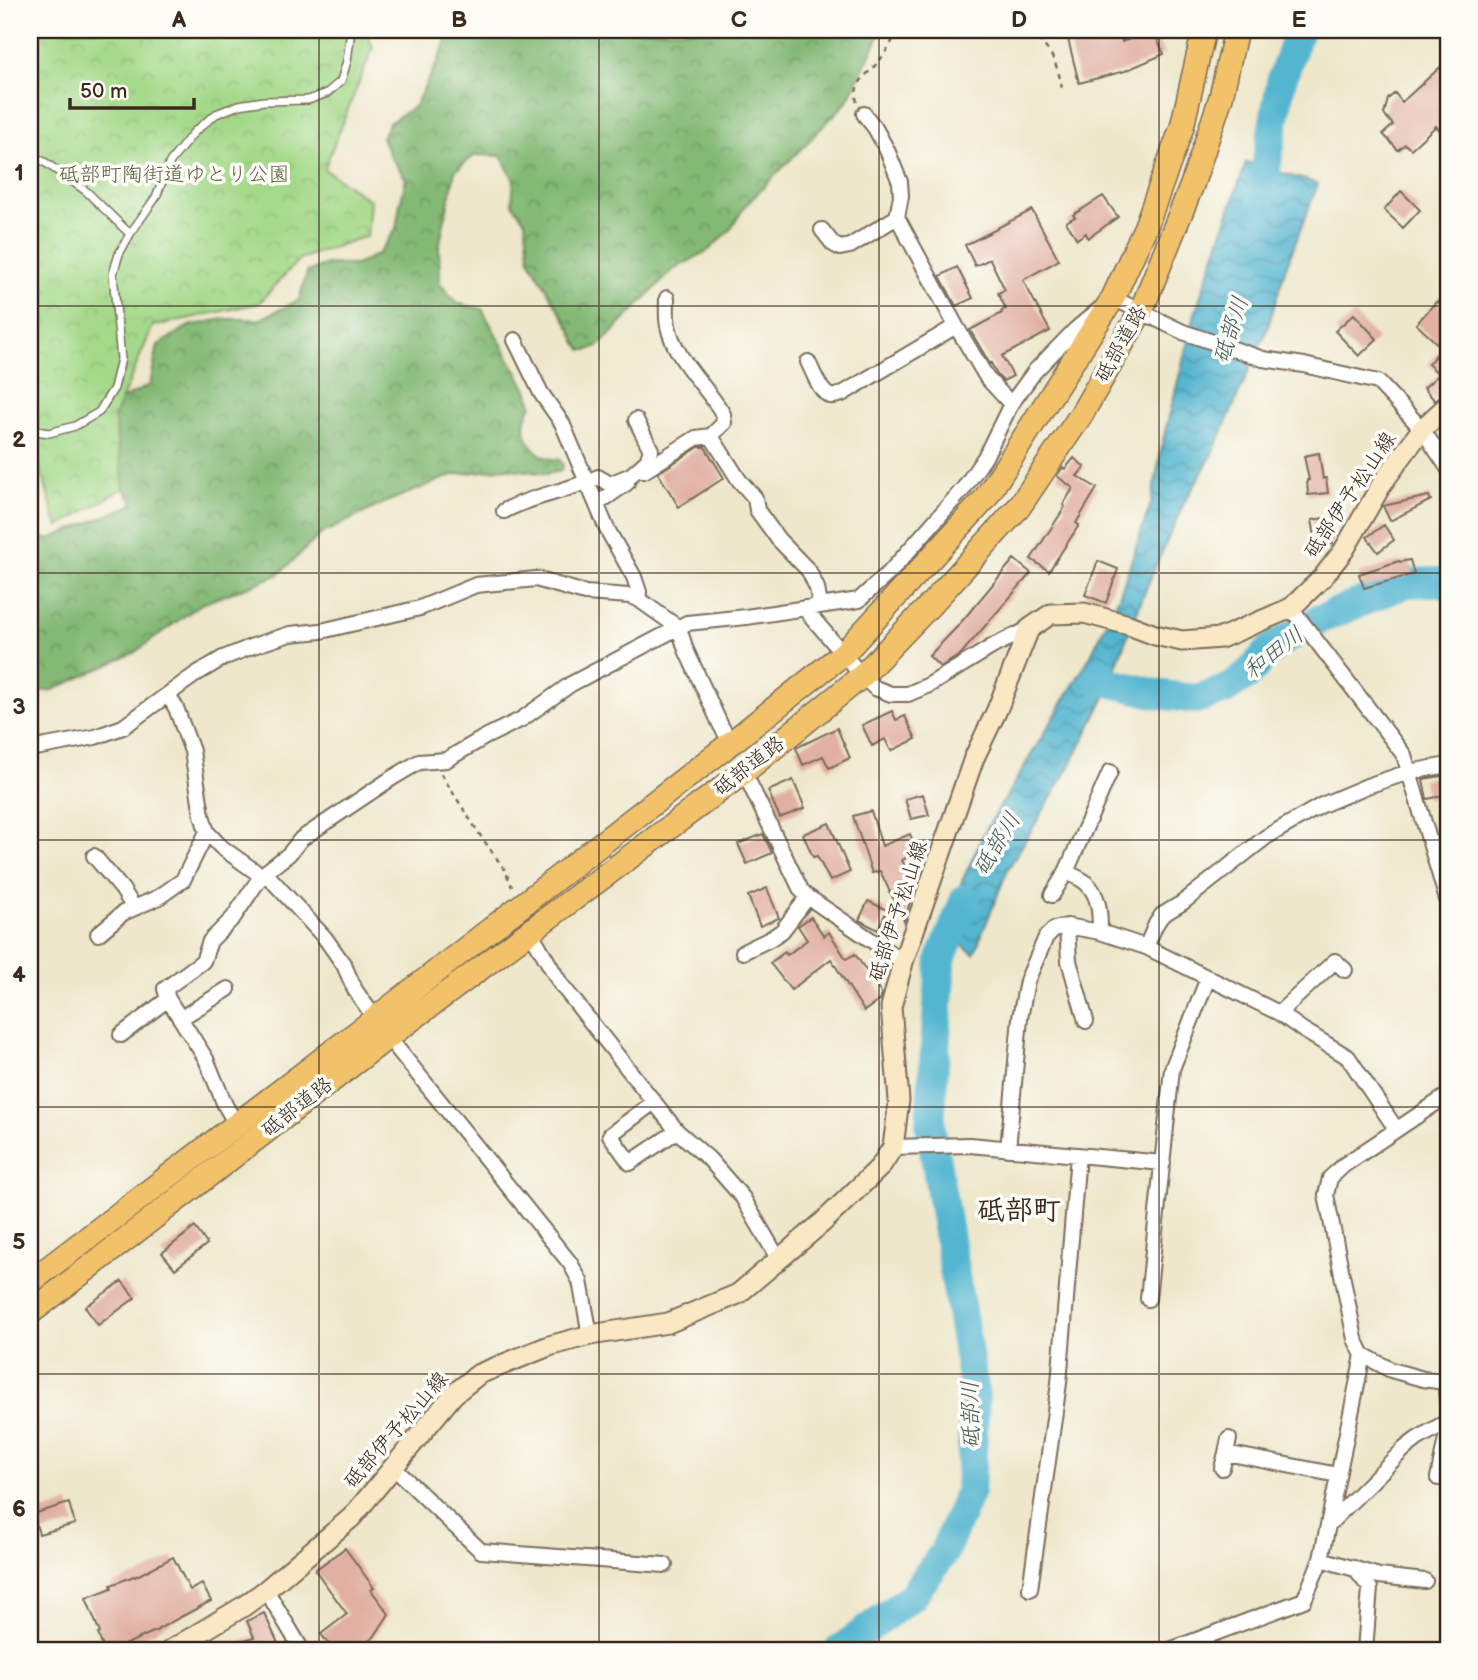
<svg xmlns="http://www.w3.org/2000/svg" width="1478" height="1680" font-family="'Balsamiq Sans','Klee One',sans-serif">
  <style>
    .forest { fill: url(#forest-crowns); stroke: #5f724a; stroke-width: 2 }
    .park { fill: url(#park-crowns); stroke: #708254; stroke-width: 2 }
    .water { fill: url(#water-waves); stroke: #467077; stroke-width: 2 }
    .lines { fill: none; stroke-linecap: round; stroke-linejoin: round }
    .river { stroke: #52b5d0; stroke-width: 30 }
    .building { fill: #e1b0a3 }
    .service-casing { stroke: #7a6c5b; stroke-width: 10 }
    .minor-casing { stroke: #7a6c5b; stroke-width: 18 }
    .secondary-casing { stroke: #7a6c5b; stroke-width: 23 }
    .trunk-casing { stroke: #7a6c5b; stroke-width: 26 }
    .path { stroke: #7a6c5b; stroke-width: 2.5; stroke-dasharray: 5 5; stroke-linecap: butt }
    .service { stroke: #fff; stroke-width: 7 }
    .minor { stroke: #fff; stroke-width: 14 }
    .secondary { stroke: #fae7c3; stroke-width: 19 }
    .trunk { stroke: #f2c26a; stroke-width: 23 }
    .grid { fill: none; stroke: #3b2a1e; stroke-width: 2; stroke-opacity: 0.55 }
    .labels { text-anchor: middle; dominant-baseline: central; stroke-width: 7; stroke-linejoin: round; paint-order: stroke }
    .park-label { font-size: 21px; fill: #5a5f3e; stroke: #fdfcf7 }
    .street-label { font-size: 21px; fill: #3b2a1e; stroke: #fdfcf7 }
    .water-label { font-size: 23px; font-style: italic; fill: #435b5c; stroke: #fdfcf7 }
    .district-label { font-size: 28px; font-weight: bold; fill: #3b2a1e; stroke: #fdfcf7 }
    .neatline { fill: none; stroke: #3b2a1e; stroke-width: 2.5 }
    .grid-label { font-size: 23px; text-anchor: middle; font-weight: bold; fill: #3b2a1e }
  </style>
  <defs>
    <pattern id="forest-crowns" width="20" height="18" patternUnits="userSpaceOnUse" patternTransform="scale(1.75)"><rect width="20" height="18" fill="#83b975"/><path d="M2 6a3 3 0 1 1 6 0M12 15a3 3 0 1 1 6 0" fill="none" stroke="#6c975f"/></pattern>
    <pattern id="park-crowns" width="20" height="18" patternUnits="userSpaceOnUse" patternTransform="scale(1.75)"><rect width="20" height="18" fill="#a4d989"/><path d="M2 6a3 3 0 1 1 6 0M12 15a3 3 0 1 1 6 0" fill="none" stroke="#8eba76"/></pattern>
    <pattern id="water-waves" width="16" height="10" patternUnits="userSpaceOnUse" patternTransform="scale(1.75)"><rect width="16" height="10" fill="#52b5d0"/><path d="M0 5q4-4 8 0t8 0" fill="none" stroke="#4593a8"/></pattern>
  </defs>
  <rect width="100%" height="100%" fill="#fdfcf7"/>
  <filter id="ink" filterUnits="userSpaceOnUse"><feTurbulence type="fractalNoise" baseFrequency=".0143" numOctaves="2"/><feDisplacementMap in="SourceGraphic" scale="14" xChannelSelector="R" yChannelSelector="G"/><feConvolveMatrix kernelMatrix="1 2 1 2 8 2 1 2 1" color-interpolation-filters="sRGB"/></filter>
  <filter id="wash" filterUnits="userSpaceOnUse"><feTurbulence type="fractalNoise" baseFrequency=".00686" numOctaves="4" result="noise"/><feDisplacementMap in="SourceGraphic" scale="28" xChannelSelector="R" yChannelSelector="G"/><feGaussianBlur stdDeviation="1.57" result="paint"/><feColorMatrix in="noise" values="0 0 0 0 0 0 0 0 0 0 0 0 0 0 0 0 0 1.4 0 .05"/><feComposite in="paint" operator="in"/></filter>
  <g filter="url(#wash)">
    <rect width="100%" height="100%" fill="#eee7cb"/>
    <path class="forest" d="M444,30H882L846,103L745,206L730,230L709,250L673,270L600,345L589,350H582L576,342L571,330L530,261L525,221L512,203L514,180L501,156L475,155L455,171L439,247L440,284L457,303L482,309L527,390L532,405C528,412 525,418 525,427C525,444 541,461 559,459L563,465L561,471L547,474L506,468L453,475L386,502L321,534L278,575L201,604L134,653L53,690L30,692V536L50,539L134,504L114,473L106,441L119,401L150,385L158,345L189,326L223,319H261L299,300L307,272L327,264L356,265L378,254L396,229L400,204L406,179L390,156L382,137L389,123L415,106L438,61L449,34Z"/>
    <path class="park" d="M30,30H365L373,47L324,169L370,200L367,236L299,259L259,303L153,326L114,417L124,488L58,527L35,451L30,447Z"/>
    <path class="water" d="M1246,162L1318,184L1285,270L1267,330L1211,457L1183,505L1150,579L1120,655L1108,691L1069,768L1008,869L974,954L941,928L983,835L1090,657L1119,597L1152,500L1163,440L1196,310Z"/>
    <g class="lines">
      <path class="river" d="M1259,208L1281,82L1299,30
        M1096,679L1157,694L1195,699L1225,690L1245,677L1273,647L1318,620L1407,583L1437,582L1448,585
        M839,1650L911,1597L943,1554L970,1491L975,1396L930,1125L941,959L965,899"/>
    </g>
    <g id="blocks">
      <path class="building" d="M1073,30H1092L1095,39L1120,33L1122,42L1153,30L1164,54L1125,71L1079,83L1068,39L1075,37Z
        M1448,60V140L1436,126L1411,149L1405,144L1398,150L1383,134L1393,125L1384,114L1388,99L1395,93L1402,102Z
        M1401,191L1420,210L1403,228L1384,210Z
        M1103,196L1118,217L1088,238L1086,233L1077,239L1066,222L1075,217L1073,215Z
        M1032,210L1059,260L1023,280L1050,331L1002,356L1013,376L1003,381L997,375L991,363L990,364L970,330L1002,313L1001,311L1006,309L998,293L1005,290L990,259L975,266L965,245L997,229V228Z
        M957,267L973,298L956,306L940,276Z
        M1437,301L1448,312V371L1442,377L1428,364L1442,348L1416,324Z
        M1354,314L1377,339L1359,356L1335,331Z
        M1437,376L1448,389V393L1440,396L1435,401L1424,388Z
        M699,447H705L724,478L679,507L658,473Z
        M1319,453L1323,479L1326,478L1328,493L1308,495L1307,480H1309L1304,456Z
        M1074,458L1085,467L1077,476L1097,488L1076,523L1079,525L1049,571L1031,559L1065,507L1063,505L1073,488L1057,476L1063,467L1065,469Z
        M1429,496L1431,500L1390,521L1383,506Z
        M1330,517L1333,544L1317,547L1312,520Z
        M1384,525L1394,540L1378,552L1367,537Z
        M1014,559L1031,573L960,655L940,667L929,656L957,627Z
        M1410,560L1414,574L1364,588L1359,574L1399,561L1400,562Z
        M1098,561L1118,569L1106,603L1085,595Z
        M892,711L896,720L905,716L916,739L891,751L885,739L872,746L862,725Z
        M837,728L850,758L829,768L823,756L803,765L796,748Z
        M1448,775V795L1427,799L1423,779Z
        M793,780L805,808L780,818L768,791Z
        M923,794L929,815L911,819L905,799Z
        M871,811L882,846L910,834L918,853L902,860L912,882L890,892L911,899L904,921L880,871L872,873L853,816Z
        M829,823L850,872L830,881L817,856L813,857L803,834Z
        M763,834L772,853L747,864L738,844Z
        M767,888L779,918L760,926L748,896Z
        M868,901L887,910L878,930L859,920Z
        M811,917L824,936L829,932L846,959L855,954L882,994L880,1000L864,1011L831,959L791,990L770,963L785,952L787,955L807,940L798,926Z
        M195,1227L207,1244L175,1269L162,1253Z
        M122,1281L135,1298L98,1325L85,1307Z
        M69,1503L75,1524L39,1534L33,1514Z
        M345,1548L374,1588L371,1590L389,1614L374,1637L356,1650H333L321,1634L347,1614L315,1570Z
        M173,1557L190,1590L202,1584L211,1601L158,1629V1630L122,1646V1648L115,1650H104L98,1634L100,1633L86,1598L112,1588L111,1585L134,1576L135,1577Z
        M264,1613L278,1643L262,1650H222V1648L254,1637L247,1621Z"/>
    </g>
  </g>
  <g filter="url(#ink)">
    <use href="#blocks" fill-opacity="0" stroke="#7a6c5b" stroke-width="2"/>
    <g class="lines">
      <defs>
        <path id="service" d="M30,154L46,163L86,191L130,234
          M30,430L49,433L75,426L99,412L114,388L121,359L113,274L119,254L130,234L156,197L170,162L194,132L216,114L239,105L264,101L308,100L327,93L341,81L347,61L350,38L349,30"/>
        <path id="minor" d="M864,114L875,128L887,150L900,182L901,196L897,217L956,326L987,378L1011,404
          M822,230L833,244L840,248L850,246L897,217
          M667,298C667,307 666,317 668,326C675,360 706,385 723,414L724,423L711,436L739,480L755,498L757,510L778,539L809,571L817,588L820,605
          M515,340L541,393L562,423L607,529L634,577L639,592L638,599
          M808,362C813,371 819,391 830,396C834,397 838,395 842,394L956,326
          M644,471L696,438L711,436
          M597,504L627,483
          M504,511C533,495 567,492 598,477L610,484L631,475L647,461L651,450L636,420
          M804,608L862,676L875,688L891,694H908L929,685L995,645L1029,629
          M1291,608L1404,755L1448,903
          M168,695L176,708L192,751L202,815L207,832L221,847L256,872L270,878L325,938L344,965L355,990L388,1037L570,1263L580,1281L590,1335
          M30,749L95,737L123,727L196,674L223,658L253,646L290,634L321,631L420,608L476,585L536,579L585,593L630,596L638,599L679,628L686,650L721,726L731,743
          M744,772L801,890L808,897L903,962
          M94,856L122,889L134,908
          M1066,872C1072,875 1081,878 1086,883C1100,895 1100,915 1100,932
          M1052,895L1066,872L1110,772
          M1067,926L1069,961L1086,1021
          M530,931L560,983L677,1131L709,1159L743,1198L779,1260
          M98,934L123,913L159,897L183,880L207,832
          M1146,947L1156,924L1162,915L1182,903L1266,837L1322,805L1367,786L1409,772L1448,765
          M743,952L770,939L782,931L808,897
          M1279,1013L1335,961L1345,970
          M181,1018L228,989
          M121,1035L168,999
          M1448,1095L1344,1165L1330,1178L1326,1195L1355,1339L1363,1355L1391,1370L1423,1379L1445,1382L1448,1380
          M654,1102L610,1135L630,1163L677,1131
          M236,1124L225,1105L206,1059L168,999L165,989L203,961L210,941L233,918L262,875L289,854L301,839L392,778L419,762L446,760L485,737L522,719L571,684L687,623L746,617L859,600L890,572L964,488L985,457L1011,404L1035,371L1076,329L1113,298L1183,332L1263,359L1304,365L1378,382L1422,429L1448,468
          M893,1147L970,1145L1163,1163
          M1008,1149L1020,1018L1027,981L1046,937L1054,929L1067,926L1100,932L1146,947L1279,1013L1303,1030L1348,1057L1396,1129
          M1148,1299L1172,1069L1208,978
          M1445,1382L1448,1408
          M1226,1453L1229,1439
          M393,1467L481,1551L665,1565
          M1222,1468L1226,1453L1338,1475
          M1438,1478L1448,1428
          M1328,1525L1404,1449L1417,1439L1448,1421
          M1321,1559L1379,1576L1425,1581
          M1354,1568L1370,1588L1365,1650
          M1030,1589L1059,1383L1078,1155
          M266,1590L302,1650
          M1170,1650L1304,1600L1321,1559L1363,1355"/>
        <path id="secondary" d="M171,1650L244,1606L266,1590L352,1517L454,1394L479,1374L549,1346L590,1335L668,1323L738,1294L823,1222L880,1167L893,1147L899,1100L891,1007L903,962L974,758L997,710L1029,629L1051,614L1084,613L1129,625L1155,635L1182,641L1221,638L1291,608L1323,577L1344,550L1383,482L1422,429L1448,405"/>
        <path id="trunk" d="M30,1282L375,1019L731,743L844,653L985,499L1113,298L1146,226L1182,127L1204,30
          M30,1313L388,1037L744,772L862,676L933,602L1019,507L1081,415L1141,311L1192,185L1221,97L1236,30"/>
      </defs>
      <use href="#service" class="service-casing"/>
      <use href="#minor" class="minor-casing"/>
      <use href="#secondary" class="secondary-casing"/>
      <use href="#trunk" class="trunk-casing"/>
      <path class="path" d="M1034,30C1038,39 1045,46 1051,55C1057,65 1060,77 1062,89
        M857,102C851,83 870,73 880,60C887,51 893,40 898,30
        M441,774L480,835L505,870L512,887"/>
      <use href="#service" class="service"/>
      <use href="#minor" class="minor"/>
      <use href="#secondary" class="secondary"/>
      <use href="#trunk" class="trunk"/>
    </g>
  </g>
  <path class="grid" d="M319,30V1650M599,30V1650M879,30V1650M1159,30V1650M30,306H1448M30,573H1448M30,840H1448M30,1107H1448M30,1374H1448"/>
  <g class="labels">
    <g class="park-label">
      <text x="174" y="174">砥部町陶街道ゆとり公園</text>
    </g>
    <g class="street-label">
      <text transform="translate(1121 344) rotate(-61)">砥部道路</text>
      <text transform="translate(1350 495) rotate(-56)">砥部伊予松山線</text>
      <text transform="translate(749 766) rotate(-38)">砥部道路</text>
      <text transform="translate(898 911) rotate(-72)">砥部伊予松山線</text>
      <text transform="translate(297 1107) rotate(-38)">砥部道路</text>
      <text transform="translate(396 1430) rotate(-49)">砥部伊予松山線</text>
    </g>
    <g class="water-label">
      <text transform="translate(1231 330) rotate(-72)">砥部川</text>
      <text transform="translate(1274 653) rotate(-38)">和田川</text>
      <text transform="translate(997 844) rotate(-59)">砥部川</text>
      <text transform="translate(971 1415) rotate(-91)">砥部川</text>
    </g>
    <g class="district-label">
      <text x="1019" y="1210">砥部町</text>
    </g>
  </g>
  <rect width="1478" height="1680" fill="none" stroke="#fdfcf7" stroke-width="77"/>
  <path d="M70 98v10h124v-10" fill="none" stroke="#3b2a1e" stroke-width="3.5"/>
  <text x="80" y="98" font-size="21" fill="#3b2a1e" stroke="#fdfcf7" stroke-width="5" paint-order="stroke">50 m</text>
  <rect x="38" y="38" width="1402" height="1604" class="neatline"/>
  <g class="grid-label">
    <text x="179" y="27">A</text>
    <text x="459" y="27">B</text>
    <text x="739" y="27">C</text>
    <text x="1019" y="27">D</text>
    <text x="1299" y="27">E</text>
    <text x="19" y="180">1</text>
    <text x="19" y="447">2</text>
    <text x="19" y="714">3</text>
    <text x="19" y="982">4</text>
    <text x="19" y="1249">5</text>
    <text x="19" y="1516">6</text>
  </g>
</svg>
